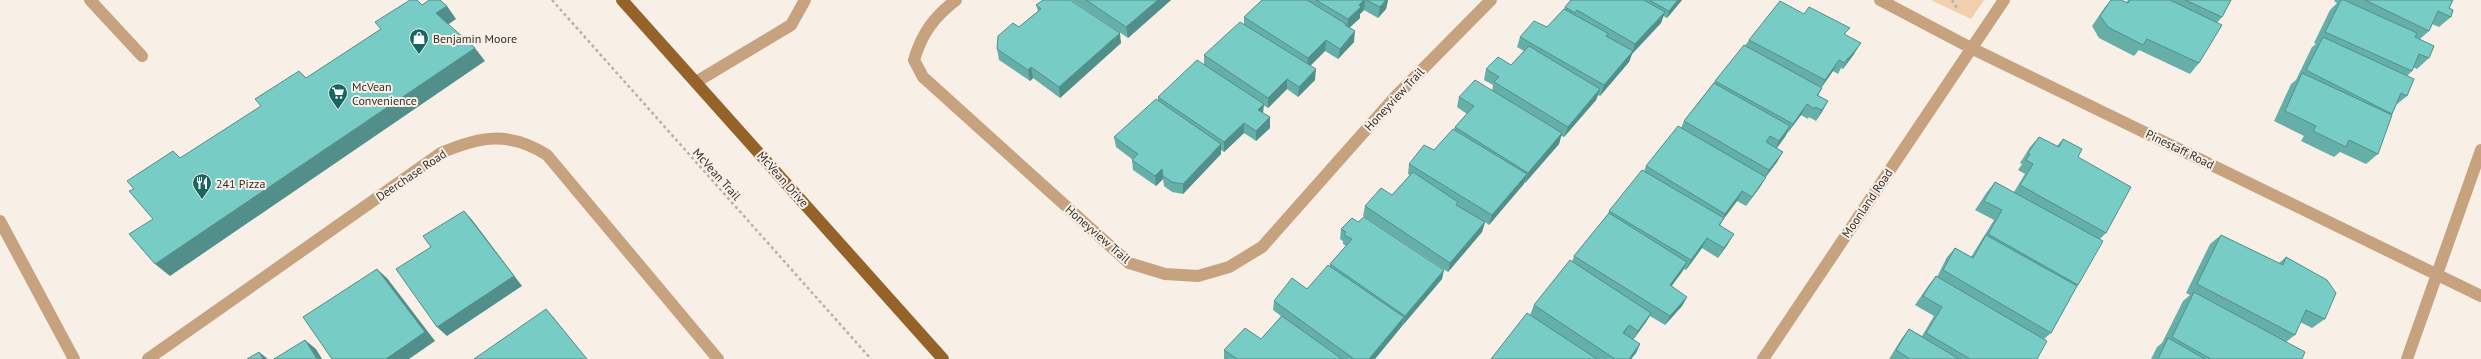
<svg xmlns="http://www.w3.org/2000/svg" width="2481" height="359" font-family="'PT Sans',sans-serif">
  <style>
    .green { fill: #f2cfae }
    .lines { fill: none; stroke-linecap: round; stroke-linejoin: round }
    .path { stroke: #b8b1aa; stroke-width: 2.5; stroke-dasharray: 3 3; stroke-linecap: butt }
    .minor { stroke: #c6a27f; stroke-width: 12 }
    .major { stroke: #956229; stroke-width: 12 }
    .wall { fill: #66afa9 }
    .shaded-wall { fill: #538f8a }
    .building { fill: #77ccc5; stroke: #538f8a }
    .labels { text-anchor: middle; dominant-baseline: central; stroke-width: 4; stroke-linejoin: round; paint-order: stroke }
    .poi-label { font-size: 12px; fill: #332f2c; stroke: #f8efe6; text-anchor: start }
    .street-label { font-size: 12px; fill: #332f2c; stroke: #f8efe6 }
  </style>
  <rect width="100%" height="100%" fill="#f8efe6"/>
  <path class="green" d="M1931,0H1984L1971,19Z"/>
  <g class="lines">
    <path class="path" d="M552,0L871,359
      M1952,0L1957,8"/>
    <path class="minor" d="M90,0L142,56
      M956,0C934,17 922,33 914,60L923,77L1129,263L1165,274L1198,276L1229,267L1262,247L1395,97L1491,0
      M1880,0L1971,48L2481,296
      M696,82L791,25L805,0
      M0,221L74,359
      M148,359L441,153C480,136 509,131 547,155L718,359
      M1763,359L2004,0
      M2407,359L2481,150"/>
    <path class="major" d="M622,0L943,359"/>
  </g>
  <path class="wall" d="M1071,0H1171L1128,38Z
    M1262,0H1388L1386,9L1378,18L1364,10L1360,14V18L1349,28L1354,42L1338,59L1325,51L1310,66L1315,80L1298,97L1287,89L1268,108L1263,105V113L1270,117V128L1256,141L1244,133L1224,152L1221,150V154L1183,194L1172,192L1164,186L1163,179L1156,186L1133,170L1132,160H1133L1116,147L1114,137L1158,101V97L1204,65V55L1244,24V17Z
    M1571,0H1682L1667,18L1663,16L1661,23L1632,54L1629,62L1600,96L1598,95L1596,100L1564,137L1561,136L1559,144L1525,183L1524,182L1489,225L1485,222L1482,232L1448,272L1363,216L1365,206L1392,195L1410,175L1408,174L1409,164L1434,150L1454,129L1455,127L1467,114L1457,107L1459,97L1492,91L1493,85L1484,80L1486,69L1511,65L1524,51L1517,47L1520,37L1547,27L1564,9L1565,7Z
    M2111,0H2121L2126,3L2128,0H2231L2222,17L2217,23L2199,63L2190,74L2139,50L2134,56L2099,38L2092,26L2105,7Z
    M2335,0H2453L2449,8L2451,17L2439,27L2432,24L2429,31L2420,39L2429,58L2417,69L2413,67L2412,71L2407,76V96L2396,105L2392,114L2391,115L2378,154L2366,164L2340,152L2334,157L2301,141L2304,136L2274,121L2291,84L2296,80L2312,47L2316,44L2314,43L2330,10L2337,3L2334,1Z
    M1036,5L1121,43L1060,98L1033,78L1030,81L999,60L997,49L1019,27L1038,11Z
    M1804,14L1846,35L1854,54L1843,69L1841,68L1838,74L1833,71L1821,88H1822L1818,96L1828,101L1816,121L1809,117L1808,119L1801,115L1776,148L1777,162L1766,177L1760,187L1746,206L1737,201L1724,218L1720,226L1728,244L1718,258L1702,248L1686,270L1684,269L1671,286L1687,297L1682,306L1665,325L1650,316L1646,322L1633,340L1640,344L1636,353L1631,359H1491L1530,315L1534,305L1572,262L1574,256L1608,214L1609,211L1644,171L1646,166L1681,128L1684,121L1715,81L1745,46L1749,40Z
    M2039,137L2057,146L2063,139L2078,157L2106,233L2100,239L2078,285L2076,287L2051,333L2044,339L2037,359H1889L1902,338L1909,329L1922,336L1934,316L1915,305L1928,286L1936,276L1937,277L1947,257L1955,248L1971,257L1994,220L1975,210L1987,192L1995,182L2014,192L2025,174L2018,170L2022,164L2020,163L2030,147Z
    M1358,222L1442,279L1403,325L1402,326L1375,359H1224V350L1261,339L1281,316L1273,310L1274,301L1307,289L1330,266V264L1346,246L1343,244V241L1340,239L1341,229Z
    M2221,235L2279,263L2286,257L2325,319L2312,328L2300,322L2295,335L2286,342L2302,359H2151L2157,347L2162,343L2183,301L2190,295L2186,293L2210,244Z"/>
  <path class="shaded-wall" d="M1158,0H1171L1128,38L1126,27Z
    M1364,0H1365L1364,10L1360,14V18L1347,30L1348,19L1359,5Z
    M1386,0H1388L1386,9L1378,18L1380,7Z
    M1678,0H1682L1667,18L1669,11Z
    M447,6L456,19L446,26L436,13Z
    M1665,12L1661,23L1632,54L1629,62L1600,96L1604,85L1633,51L1635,44Z
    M1355,31L1354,42L1338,59L1340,49Z
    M1120,33L1121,43L1060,98L1059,87Z
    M1326,40L1325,51L1307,69L1308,58Z
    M1861,43L1854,54L1843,69L1849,58Z
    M475,48L485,61L170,276L155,264Z
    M1839,60L1833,71L1819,91L1825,80Z
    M1031,67L1033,78L1030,81L1028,70Z
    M1316,69L1315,80L1298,97L1299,87Z
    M1287,79V89L1268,108V98Z
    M1600,89L1596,100L1564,137L1568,127Z
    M1828,101L1822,112L1816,121L1822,110Z
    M1264,104L1263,114L1258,110Z
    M1807,104L1801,115L1787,134L1793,124Z
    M1270,117V128L1256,141V131Z
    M1244,123V133L1224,152V142Z
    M1790,126L1785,137L1774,152L1779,141Z
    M1562,133L1559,144L1525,183L1528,173Z
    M1221,144V154L1183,194V184Z
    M1783,152L1777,162L1763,180L1769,170Z
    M1162,169L1163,179L1156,186L1155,176Z
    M1527,174L1524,184L1489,225L1492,215Z
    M1766,177L1760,187L1746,206L1752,197Z
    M1742,191L1737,201L1720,224L1725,214Z
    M464,211L473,221L522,286L447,336L437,327Z
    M1485,222L1482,232L1448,272L1450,263Z
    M1734,234L1728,244L1718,258L1724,248Z
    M1707,238L1702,248L1686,270L1691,260Z
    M1687,262L1682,272L1665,295L1670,285Z
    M377,269L387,278L435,341L409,359H386Z
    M1444,270L1442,279L1403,325L1405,316Z
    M1687,297L1682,306L1665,325L1670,316Z
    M546,309L554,318L587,359Z
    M1651,313L1646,322L1633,340L1638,331Z
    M1404,317L1402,326L1375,359H1369Z
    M1629,325L1624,334L1623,333Z
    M305,340L316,349L322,359H317Z
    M1640,344L1636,353L1631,359H1629Z
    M259,352L268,359H263Z"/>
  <path class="building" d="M410,0H417L422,5L429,0H440L447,6L436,13L438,15L475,48L155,264L129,234L153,219L129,191L134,189L127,181L173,151L180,158L261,106L255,99L299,71L306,78L381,29L375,22Z
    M1043,0H1070L1120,33L1059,87L1031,67L1028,70L997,49L998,36L1013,23L1019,27L1041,9L1036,5Z
    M1086,0H1158L1126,27Z
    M1262,0H1307L1346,24L1345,25L1355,31L1340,49L1326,40L1308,58L1244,17Z
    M1316,0H1364L1359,5L1361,7L1348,19Z
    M1366,0H1386L1380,7Z
    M1571,0H1644L1665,12L1635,44L1577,10L1575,13L1565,7Z
    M1649,0H1678L1669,11Z
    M2111,0H2121L2128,3L2130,0H2170L2222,25L2199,63L2147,39L2143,45L2108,27L2100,16Z
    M2185,0H2231L2222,17Z
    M2341,0H2344L2417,33L2415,37L2434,46L2429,58L2419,54L2412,71L2325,32Z
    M2365,0H2453L2449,8L2453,10L2451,17L2438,11L2429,31Z
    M1780,1L1804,14L1809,7L1850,28L1844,34L1861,43L1849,58H1848L1844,63L1839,60L1825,80L1749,40Z
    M1564,9L1609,34L1606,36L1633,51L1604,85L1520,37L1534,21L1547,27Z
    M1240,22L1316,69L1299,87L1287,79L1268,98L1204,55Z
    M2323,37L2414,79L2407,96L2401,93L2392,114L2306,70Z
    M1744,45L1822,88L1817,95L1828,101L1822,110L1815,107L1814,109L1807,104L1793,124L1715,81Z
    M1529,46L1600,89L1568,127L1494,82L1499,77L1486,69L1498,57L1511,65Z
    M1197,60L1264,104L1258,110L1270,117L1256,131L1244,123L1224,142L1158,97Z
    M2302,73L2392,115L2378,154L2349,140L2346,147L2313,131L2316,126L2285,111Z
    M1475,80L1562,133L1528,173L1455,127L1474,106L1459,97Z
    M1714,83L1790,126L1779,141L1770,136L1766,142L1783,152L1769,170L1684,121Z
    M1156,99L1221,144L1183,184L1172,182L1163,176L1162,169L1155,176L1132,160L1138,154L1114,137Z
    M1678,126L1766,177L1752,197L1742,191L1725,214L1646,166Z
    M1453,129L1527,174L1492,215L1409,164L1424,145L1434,150Z
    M2039,137L2059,147L2063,139L2082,149L2078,157L2131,187L2106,233L2020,185L2033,164L2026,160L2030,154L2028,153Z
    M1642,170L1724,218L1719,225L1734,234L1724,248L1707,238L1691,260L1609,211Z
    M1413,172L1458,202L1456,205L1485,222L1450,263L1365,206L1381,188L1392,195Z
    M1995,182L2103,241L2078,285L1988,234L2002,210L1984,201Z
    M464,211L514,276L437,327L396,269L431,247L423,236Z
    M1609,213L1687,262L1670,285L1687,297L1670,316L1574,256Z
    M1364,217L1444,270L1405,316L1330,264L1352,239L1344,235L1346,232L1341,229L1352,218L1358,222Z
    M1986,235L2077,286L2051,333L1943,270L1955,248L1973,258Z
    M2221,235L2283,265L2286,257L2327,280L2336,293L2325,319L2306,310L2295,335L2197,284Z
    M1570,260L1651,313L1638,331L1629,325L1623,333L1640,344L1629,359H1615L1534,305Z
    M1328,265L1404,317L1369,359H1354L1274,301L1292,278L1307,289Z
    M377,269L425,332L386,359H332L303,317Z
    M1936,276L2047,341L2037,359H1970L1926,333L1942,307L1923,296Z
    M2194,292L2305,352L2302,359H2211L2172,337Z
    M546,309L587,359H474Z
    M1527,313L1597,359H1491Z
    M1282,316L1342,359H1237L1224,350L1245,328L1261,339Z
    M1909,329L1959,359H1910L1896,350Z
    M2168,338L2205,359H2158Z
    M305,340L317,359H274Z
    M259,352L263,359H247Z"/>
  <defs>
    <symbol id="shop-pin" viewBox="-11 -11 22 30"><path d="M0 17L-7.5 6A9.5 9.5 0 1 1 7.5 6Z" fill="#186561" stroke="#f8efe6"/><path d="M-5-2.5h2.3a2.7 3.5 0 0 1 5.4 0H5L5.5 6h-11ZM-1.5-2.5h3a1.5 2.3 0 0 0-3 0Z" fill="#fff"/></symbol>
    <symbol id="supermarket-pin" viewBox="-11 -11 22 30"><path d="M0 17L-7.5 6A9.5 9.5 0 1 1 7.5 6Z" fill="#186561" stroke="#f8efe6"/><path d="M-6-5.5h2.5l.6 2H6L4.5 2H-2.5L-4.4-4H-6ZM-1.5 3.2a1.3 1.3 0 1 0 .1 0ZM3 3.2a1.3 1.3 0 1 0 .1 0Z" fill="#fff"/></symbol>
    <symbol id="restaurant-pin" viewBox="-11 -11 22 30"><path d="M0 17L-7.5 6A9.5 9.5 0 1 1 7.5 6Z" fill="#186561" stroke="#f8efe6"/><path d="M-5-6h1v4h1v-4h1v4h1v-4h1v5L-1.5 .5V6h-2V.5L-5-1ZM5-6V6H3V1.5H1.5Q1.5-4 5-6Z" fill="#fff"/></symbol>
  </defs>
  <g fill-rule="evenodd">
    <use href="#shop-pin" x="408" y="27" width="22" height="30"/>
    <use href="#supermarket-pin" x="327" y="82" width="22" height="30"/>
    <use href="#restaurant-pin" x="191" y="172" width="22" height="30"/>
  </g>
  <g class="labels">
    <g class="poi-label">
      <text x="433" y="38">Benjamin Moore</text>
      <text x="352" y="86">McVean<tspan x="352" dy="14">Convenience</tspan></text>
      <text x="216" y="183">241 Pizza</text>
    </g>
    <g class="street-label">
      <text transform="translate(1394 99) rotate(-47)">Honeyview Trail</text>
      <text transform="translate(2180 149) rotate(26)">Pinestaff Road</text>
      <text transform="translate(717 174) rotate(48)">McVean Trail</text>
      <text transform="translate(411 175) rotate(-34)">Deerchase Road</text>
      <text transform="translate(783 179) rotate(48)">McVean Drive</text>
      <text transform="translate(1867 203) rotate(-56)">Moonland Road</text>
      <text transform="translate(1098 234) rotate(41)">Honeyview Trail</text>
    </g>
  </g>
</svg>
